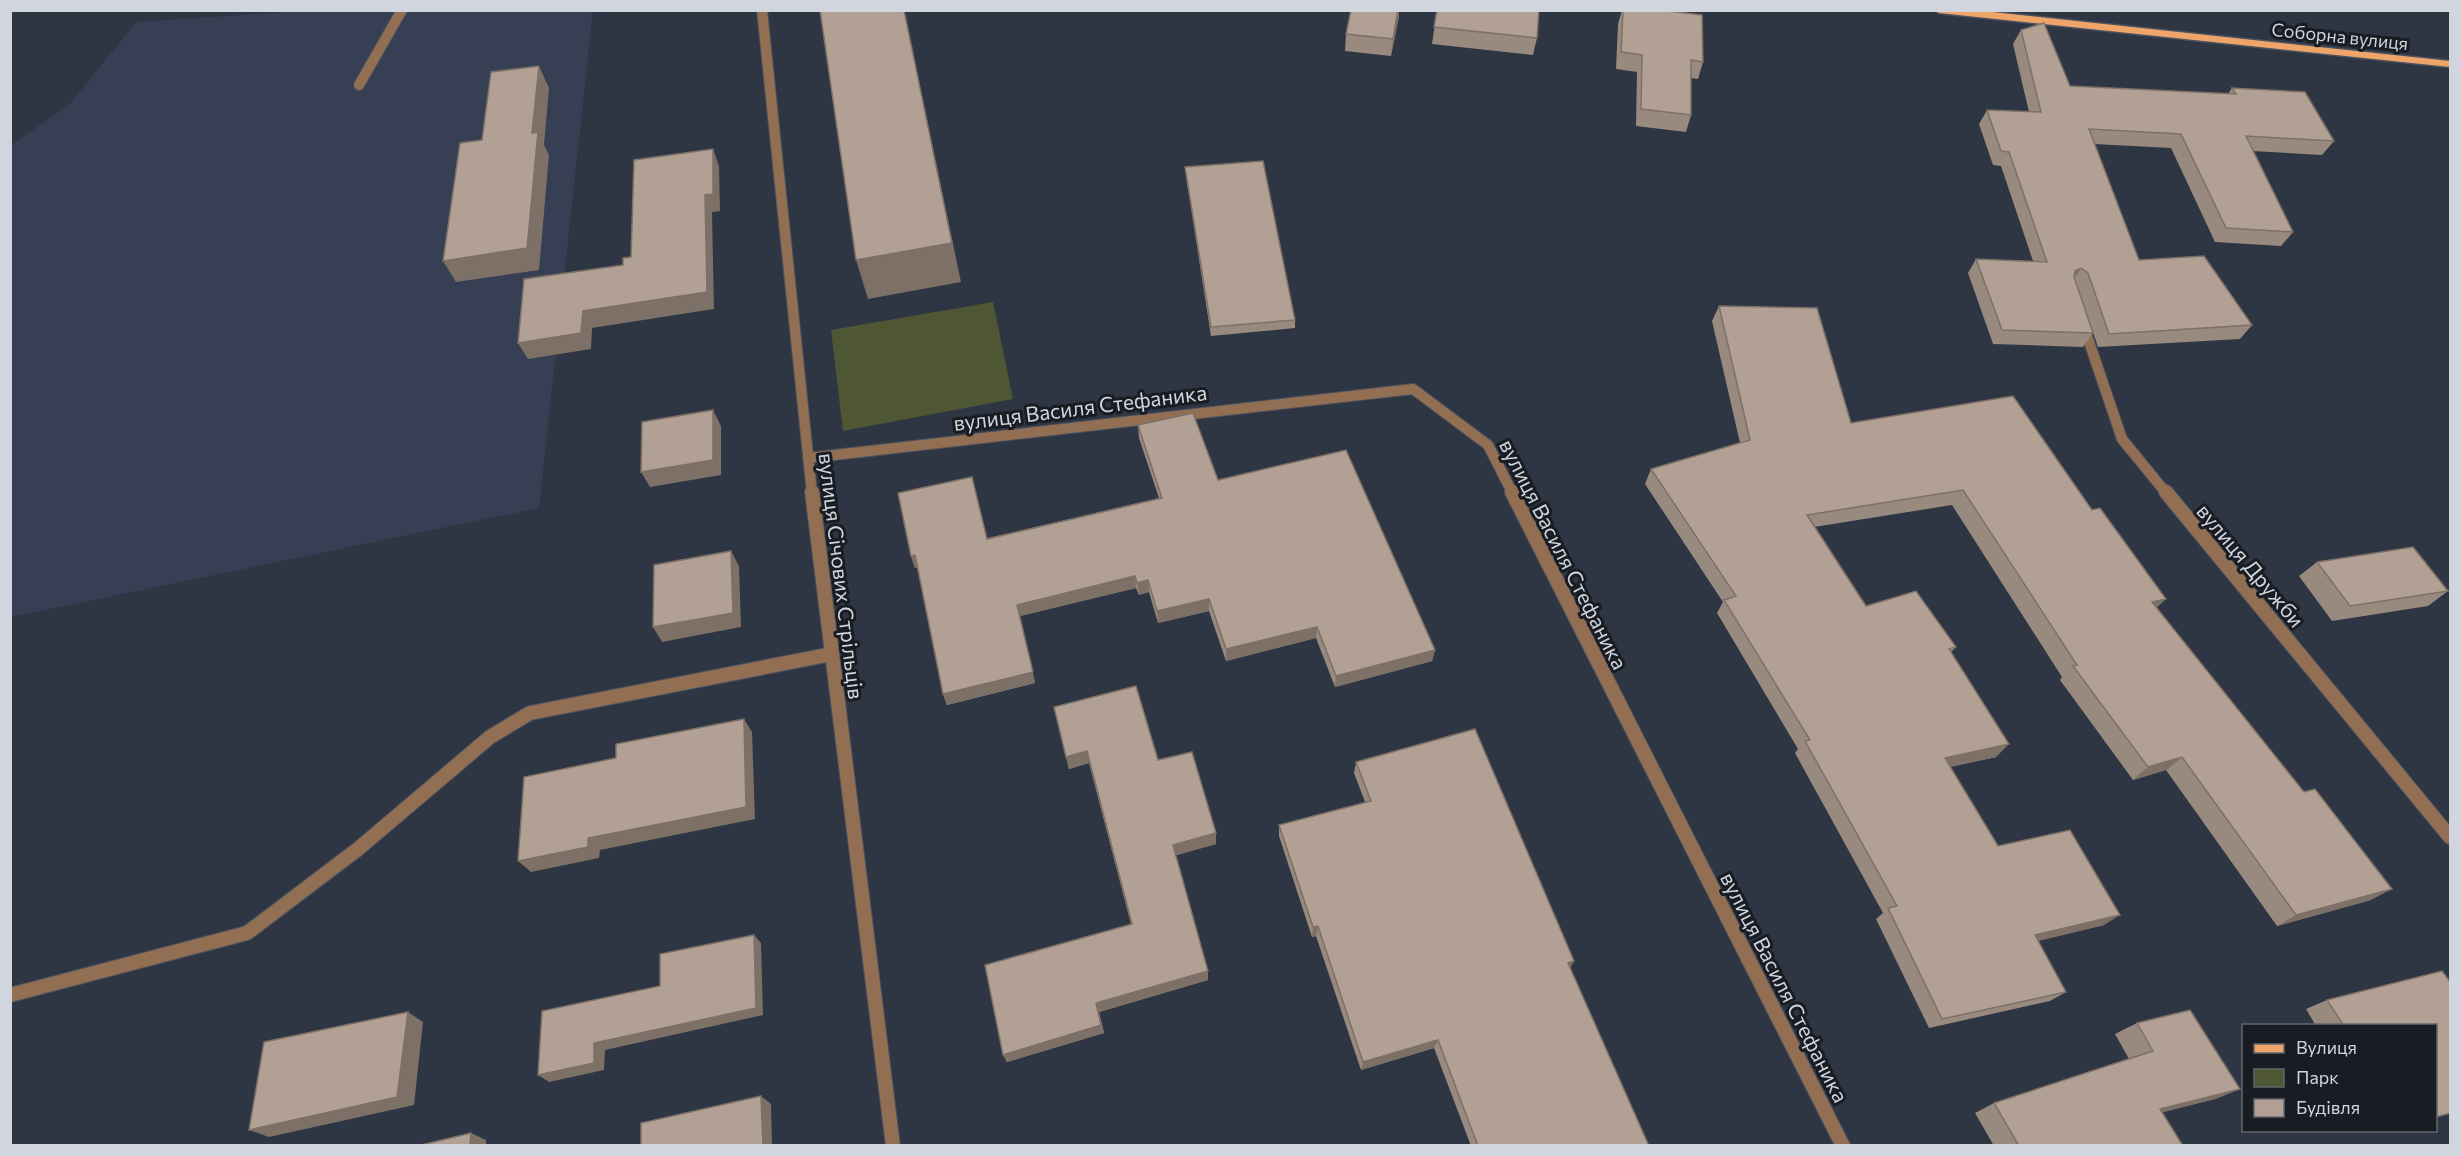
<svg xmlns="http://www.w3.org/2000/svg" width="2461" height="1156" font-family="Commissioner,sans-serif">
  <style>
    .built { fill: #363f53 }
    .green { fill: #4e5633 }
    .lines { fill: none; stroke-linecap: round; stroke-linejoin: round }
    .service-far1-casing { stroke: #4b525f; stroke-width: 12 }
    .service-casing { stroke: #4b525f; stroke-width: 16 }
    .minor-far1-casing { stroke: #4b525f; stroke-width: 12 }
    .minor-casing { stroke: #4b525f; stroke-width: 16 }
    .primary-casing { stroke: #4b525f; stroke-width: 3 }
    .service-far1 { stroke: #926e52; stroke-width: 10 }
    .service { stroke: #926e52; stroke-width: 14 }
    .minor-far1 { stroke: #926e52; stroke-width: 10 }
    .minor { stroke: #926e52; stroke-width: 14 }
    .primary { fill: #efa46a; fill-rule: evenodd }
    .wall { fill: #988a7e }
    .shaded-wall { fill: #7c7067 }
    .building { fill: #b1a093; stroke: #7c7067; stroke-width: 1.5 }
    .labels { text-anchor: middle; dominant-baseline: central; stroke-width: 6; stroke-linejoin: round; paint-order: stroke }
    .far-street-label { font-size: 18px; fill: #d0d5de; stroke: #191c23 }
    .street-label { font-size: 21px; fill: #d0d5de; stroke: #191c23 }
  </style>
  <rect width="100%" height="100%" fill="#2e3543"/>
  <path class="built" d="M315,10L593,11L539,508L11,617V145L69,105L136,22Z"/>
  <path class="green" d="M993,302L1013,399L843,431L831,330Z"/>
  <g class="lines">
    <defs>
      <path id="service-far1" d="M359,85L402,10"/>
      <path id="service" d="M10,995L247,933L358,849L490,737L530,713L832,654"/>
      <path id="minor-far1" d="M762,10L812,494
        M2083,324L2122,439L2167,494
        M808,458L1413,389L1488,445L1513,494"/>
      <path id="minor" d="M812,492L893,1146
        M1512,492L1843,1146
        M2166,492L2450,837"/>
      <path id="primary" d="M1934,10H1974L2450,61V67L1939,13Z"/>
    </defs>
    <use href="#service-far1" class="service-far1-casing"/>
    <use href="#service" class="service-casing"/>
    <use href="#minor-far1" class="minor-far1-casing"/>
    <use href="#minor" class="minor-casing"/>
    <use href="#primary" class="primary-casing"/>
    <use href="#service-far1" class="service-far1"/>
    <use href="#service" class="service"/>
    <use href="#minor-far1" class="minor-far1"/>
    <use href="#minor" class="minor"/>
    <use href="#primary" class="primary"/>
  </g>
  <path class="wall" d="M1437,10L1537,38L1533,55L1432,44Z
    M1622,10H1660L1703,62L1698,79L1691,78V115L1686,132L1636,126L1637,72L1616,69L1618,24Z
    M1399,16L1391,56L1345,51L1346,34Z
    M2021,30L2070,86L2228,94L2232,88L2334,141L2322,155L2253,151L2293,232L2281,246L2215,242L2171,148L2094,144L2139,260L2252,325L2240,339L2098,347L2077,286L2093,333L2083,347L1993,344L1968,273L1976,259L2033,261L2001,166L1993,165L1979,124L1987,110L2029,112L2013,44Z
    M1185,167L1295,320V328L1211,336L1186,176Z
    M1719,306L1851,423L2013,396L2157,608L2371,900L2277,926L2166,770L2133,780L2060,680L2062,677L1952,505L1814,527L1866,606L1956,647L1951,652L1996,757L1950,767L1998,846L2104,925L2038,941L2066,992L2050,1001L1929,1028L1876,919L1883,913L1795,753L1798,749L1717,613L1723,602L1645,484L1651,469L1740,443L1712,321Z
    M1138,425L1218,480L1435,650L1432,661L1335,687L1316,638L1226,661L1209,611L1158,623L1149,592L1139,595L1136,588L1020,616L1035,683L947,705L943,694L918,568H915L911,556L1159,498L1139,438Z
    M2317,562L2448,591L2428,606L2332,621L2299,576Z
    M1054,707L1158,760L1216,833V844L1176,855L1208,971V980L1099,1012L1104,1033L1007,1062L1003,1055L1131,924L1089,763L1069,769Z
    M1356,762L1574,961L1570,968L1649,1146H1471L1434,1048L1361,1070L1316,936L1312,937L1279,836V825L1365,802L1354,773Z
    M2327,1000L2436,1026H2316L2306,1009Z
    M2137,1023L2240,1089L2215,1099L2162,1112L2183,1146H1994L1975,1113L1994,1103L2129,1059L2115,1034Z"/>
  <path class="shaded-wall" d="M904,10L961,282L868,299L856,260Z
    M1398,10H1399V16L1391,56L1393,39Z
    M539,66L549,88L544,145L549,155L539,270L456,282L443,261L532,133Z
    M713,149L719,166L720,211L712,212L714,309L592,328L591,349L528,359L518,343L583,311L705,195Z
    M2081,268L2072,282L2075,271Z
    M713,410L721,426V475L650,487L641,472Z
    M731,551L739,566L741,627L662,642L653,627Z
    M915,555L919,567L915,568L911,556Z
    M1135,576L1136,588L1020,616L1035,683L947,705L943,694L1017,605Z
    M1148,580L1149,592L1139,595L1137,583Z
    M1209,599V611L1158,623L1157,611Z
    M2166,599L2151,613L2152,602Z
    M1317,627L1316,638L1226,661V649Z
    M1435,650L1432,661L1335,687L1336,676Z
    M744,719L752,732L755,819L600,850L599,858L531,872L518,861L588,838Z
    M2009,744L1996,757L1933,770L1945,758Z
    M1087,751L1089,763L1069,769L1066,757Z
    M2182,757L2166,770L2133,780L2148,767Z
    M1216,833V844L1174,856L1173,845Z
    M2392,889L2371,900L2277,926L2296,915Z
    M2120,915L2104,925L2020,945L2035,935Z
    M1318,926L1316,936L1312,937L1313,927Z
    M754,935L761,943L763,1015L605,1050L604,1070L549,1082L538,1075L594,1043Z
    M1574,961L1568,970V963Z
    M1208,971V980L1099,1012L1104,1033L1007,1062L1003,1055L1096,1003Z
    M408,1012L423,1022L414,1105L269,1137L249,1130Z
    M1438,1040L1434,1048L1361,1070L1363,1062Z
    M2240,1089L2215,1099L2137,1119L2160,1109Z
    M761,1096L771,1104L772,1146H763Z
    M471,1133L486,1140V1146H470Z"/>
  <path class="building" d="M820,10H904L952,243L856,260Z
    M1351,10H1398L1393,39L1346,34Z
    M1437,10H1539L1537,38L1434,27Z
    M1623,10H1660L1702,15L1703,62L1691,60V115L1641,109L1642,55L1621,52Z
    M2044,23L2070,86L2236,94L2232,88L2305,92L2334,141L2246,136L2293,232L2226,228L2181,134L2089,129L2139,260L2204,256L2252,325L2109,334L2088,273L2081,268L2075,271L2074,277L2093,333L2002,330L1976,259L2047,262L2009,152L2001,151L1987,110L2041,112L2021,30Z
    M539,66L532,133L538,132L527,248L443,261L460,143L482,140L491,72Z
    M713,149V194L705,195L707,292L583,311L581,333L518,343L524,279L623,265V258L631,257L634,160Z
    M1263,161L1295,320L1211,327L1185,167Z
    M1719,306L1817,308L1851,423L2013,396L2092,510L2100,508L2166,599L2152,602L2304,792L2315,789L2392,889L2296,915L2182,757L2148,767L2073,666L2077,665L1963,490L1807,515L1866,606L1916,591L1956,647L1949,649L2009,744L1945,758L1998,846L2070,830L2120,915L2035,935L2066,992L1942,1019L1888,908L1897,906L1805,741L1810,740L1724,600L1736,596L1651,469L1750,440Z
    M713,410V460L641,472L642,422Z
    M1193,413L1218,480L1346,450L1435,650L1336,676L1317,627L1226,649L1209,599L1157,611L1148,580L1137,583L1135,576L1017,605L1033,672L943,694L915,555L911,556L898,493L972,477L987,539L1162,498L1138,425Z
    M2413,547L2448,591L2350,606L2317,562Z
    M731,551L733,613L653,627L654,565Z
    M1136,686L1158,760L1192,752L1216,833L1173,845L1208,971L1096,1003L1101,1025L1003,1055L985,965L1132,924L1087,751L1066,757L1054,707Z
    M744,719L746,807L588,838V847L518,861L524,777L616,758V744Z
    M1475,729L1574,961L1568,963L1649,1146H1478L1438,1040L1363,1062L1318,926L1313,927L1279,825L1371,801L1356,762Z
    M754,935L756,1008L594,1043V1063L538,1075L542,1011L660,986V954Z
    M2442,971L2451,983V1113L2436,1117V1026H2344L2327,1000Z
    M2190,1010L2240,1089L2160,1109L2183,1146H2019L1994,1103L2153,1051L2137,1023Z
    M408,1012L397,1097L249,1130L264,1042Z
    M761,1096L763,1146H641V1123Z
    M471,1133L470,1146H417Z"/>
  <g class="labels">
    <g class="far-street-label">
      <text transform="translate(2340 36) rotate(6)">Соборна вулиця</text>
    </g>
    <g class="street-label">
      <text transform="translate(1080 407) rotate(-7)">вулиця Василя Стефаника</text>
      <text transform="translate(1564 554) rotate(63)">вулиця Василя Стефаника</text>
      <text transform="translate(2251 565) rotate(50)">вулиця Дружби</text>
      <text transform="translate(842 576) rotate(83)">вулиця Січових Стрільців</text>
      <text transform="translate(1785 987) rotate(63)">вулиця Василя Стефаника</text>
    </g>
  </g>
  <rect width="2461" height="1156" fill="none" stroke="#d0d5de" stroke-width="24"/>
  <rect x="2242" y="1024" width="195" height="108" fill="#191c23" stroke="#62666e" stroke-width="1.5"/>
  <rect x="2254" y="1044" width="30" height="9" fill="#efa46a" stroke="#62666e" stroke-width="1.5"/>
  <text x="2296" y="1054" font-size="18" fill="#d0d5de">Вулиця</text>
  <rect x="2254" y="1069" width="30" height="18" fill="#4e5633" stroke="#62666e" stroke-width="1.5"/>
  <text x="2296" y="1084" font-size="18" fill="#d0d5de">Парк</text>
  <rect x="2254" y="1099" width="30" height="18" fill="#b1a093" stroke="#62666e" stroke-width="1.5"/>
  <text x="2296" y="1114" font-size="18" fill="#d0d5de">Будівля</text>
</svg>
